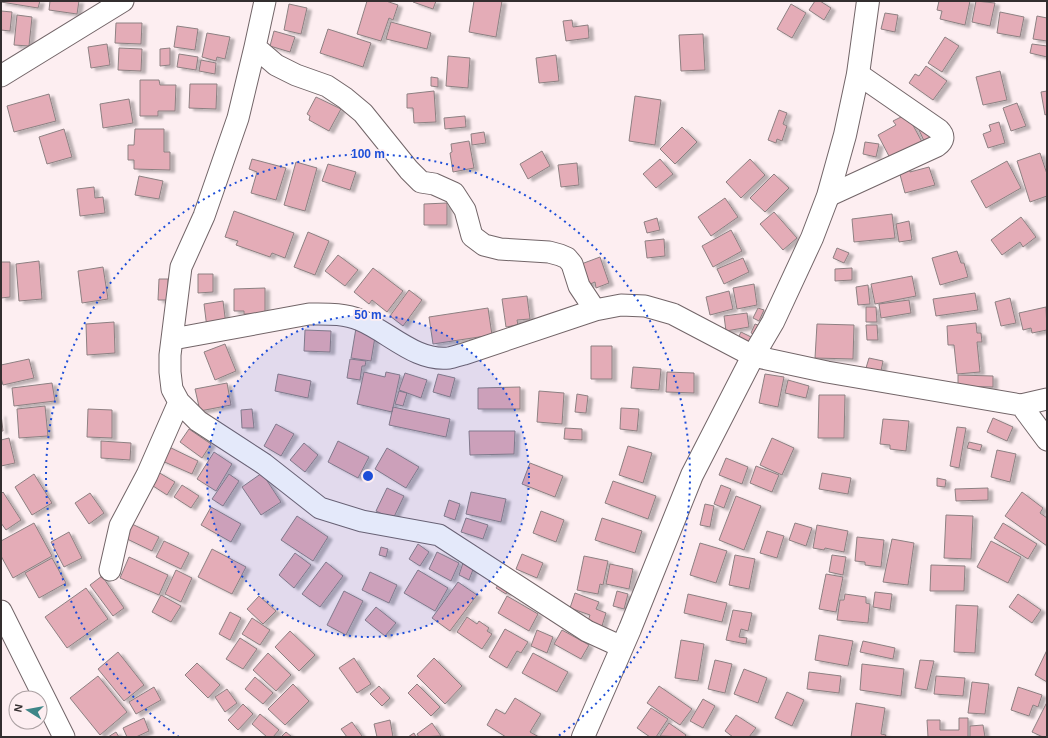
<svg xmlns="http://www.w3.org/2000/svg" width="1048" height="738" font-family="Arial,sans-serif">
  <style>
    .building { fill: #e4acb7; stroke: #8d8082; filter: url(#shadow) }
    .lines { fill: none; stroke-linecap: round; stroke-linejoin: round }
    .street-casing { stroke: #726568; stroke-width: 23 }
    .secondary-casing { stroke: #726568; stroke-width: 24 }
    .street { stroke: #fff; stroke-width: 21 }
    .secondary { stroke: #fff; stroke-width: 22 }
    .ring { fill: none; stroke: #1d4ed8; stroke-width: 2; stroke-dasharray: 2 4 }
    .centre { fill: #1d4ed8; stroke: #fdeef1; stroke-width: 2 }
    .ring-label { font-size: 12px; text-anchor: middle; font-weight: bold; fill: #1d4ed8; stroke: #fdeef1; stroke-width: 3.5; stroke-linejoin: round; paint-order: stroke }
  </style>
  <defs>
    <filter id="shadow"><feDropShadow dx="4.5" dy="2.5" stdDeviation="1" flood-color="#0004"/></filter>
  </defs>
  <rect width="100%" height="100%" fill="#fdeef1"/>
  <path class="building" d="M1,1H40L38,8L1,2Z
    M50,1H79L77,14L49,10Z
    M367,1H386L398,5L393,20L389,18L381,41L357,34Z
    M414,1H436L433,9L413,2Z
    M474,1H502L496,37L469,32Z
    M815,1H820L831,8L824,20L809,10Z
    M939,1H970L965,25L940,19L942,11L937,10Z
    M976,1L995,3L990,26L972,22Z
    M289,4L307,8L301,34L284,30Z
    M791,4L806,13L792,38L777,29Z
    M1,11L12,12L10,31L1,30Z
    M1000,12L1024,17L1020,37L997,33Z
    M885,13L898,15L895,32L881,29Z
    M17,15L32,17L29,46L14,45Z
    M1037,16L1047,18V41L1033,39Z
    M572,20L573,27L588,25L589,38L566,41L563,21Z
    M391,22L431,33L427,49L386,39Z
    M116,23H142L141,44L115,43Z
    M177,26L198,29L195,50L174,47Z
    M328,29L371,43L363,67L320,53Z
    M274,31L295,37L290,52L270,46Z
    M207,33L230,37L225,59L217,57L216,61L202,57Z
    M703,34L705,70L681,71L679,35Z
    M945,37L959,46L942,72L928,63Z
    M107,44L110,65L91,68L88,47Z
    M1032,44L1047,46V57L1030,53Z
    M119,48L142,49L141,71L118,70Z
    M170,48V65L160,66V49Z
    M179,54L198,57L196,70L177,67Z
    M556,55L559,81L539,83L536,58Z
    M448,56L470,58L468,88L446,86Z
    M201,60L216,63L215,74L199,71Z
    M926,66L947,81L933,100L909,83L915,74L919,76Z
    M1000,71L1007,100L983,105L976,77Z
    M431,77L438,78V87L431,86Z
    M140,80H159L160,85H176L175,111H158V116H140Z
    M190,84H217L216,109L189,108Z
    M434,91L436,122L414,123L413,108H407V94Z
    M1047,91V114L1045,115L1041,92Z
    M49,94L56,121L14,132L7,106Z
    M635,96L661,100L655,145L629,141Z
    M316,97L341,109L329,131L309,120L310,116L307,114Z
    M129,99L133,123L103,128L100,104Z
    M1017,103L1026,126L1011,131L1003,108Z
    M779,110L787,113L783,124L787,126L782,141L777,139L776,143L768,140Z
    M907,114L922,142L890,158L878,135L896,125L893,121Z
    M465,116L466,127L445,129L444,118Z
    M999,122L1005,143L988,148L983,134L991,131L989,125Z
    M928,125L935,138L925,143L919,130Z
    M682,127L697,142L675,164L660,149Z
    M64,129L72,157L47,164L39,137Z
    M135,129H164V152H170V170L134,169V160H128V145H134Z
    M484,132L486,143L472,145L471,134Z
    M469,141L474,168L453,172L450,153L452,152L451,144Z
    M865,142L879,144L876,157L863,154Z
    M542,151L550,166L528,179L520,164Z
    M1040,153L1047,174V196L1030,202L1017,161Z
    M252,159L286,168L276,200L251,193L257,172L249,169Z
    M660,159L673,174L656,188L643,174Z
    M750,159L765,175L741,198L726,182Z
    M1007,161L1021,188L986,208L971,181Z
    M296,162L317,168L305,211L284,205Z
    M577,163L579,185L561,187L558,165Z
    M328,164L356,172L350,190L322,181Z
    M929,167L935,185L905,193L899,171L909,168L910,172Z
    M774,174L789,188L765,212L750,198Z
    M139,176L163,181L159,199L135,195Z
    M94,187L95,198L103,197L105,213L80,216L77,189Z
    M725,198L738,217L711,236L698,217Z
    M447,203V225H424V204Z
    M234,211L294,233L285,258L272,253L270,257L236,245L238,241L225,237Z
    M774,212L797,238L783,250L760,224Z
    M892,214L895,238L854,242L852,219Z
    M1021,217L1036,237L1023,247L1020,242L1002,255L991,240Z
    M657,218L660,230L647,233L644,222Z
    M909,221L912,240L899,242L896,224Z
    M731,230L742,251L713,267L702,246Z
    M308,232L329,241L315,275L294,267Z
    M664,239L665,256L647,258L645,241Z
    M837,248L849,253L844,263L833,258Z
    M957,251L961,263H964L968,277L940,285L932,258Z
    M338,255L358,270L345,286L325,271Z
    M600,257L609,283L596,288L595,282L583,287L576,266Z
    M743,258L749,272L724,284L717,269Z
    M39,261L42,299L19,301L16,264Z
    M1,262H10V297L1,298Z
    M103,267L108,299L82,303L78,271Z
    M373,268L403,291L387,312L372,300L369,304L354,292Z
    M852,268V280L835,281V269Z
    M198,274H213V292L198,293Z
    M912,276L916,296L875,304L871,284Z
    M159,279H168V300H158Z
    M754,284L757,305L737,309L733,288Z
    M868,285L870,304L858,305L856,287Z
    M265,288V314H244V311H234V289Z
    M409,290L422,300L403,326L390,316Z
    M729,291L733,309L710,315L706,297Z
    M975,293L978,310L936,316L933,299Z
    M527,296L530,319L517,320L518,325L506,327L502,299Z
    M1010,298L1016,323L1001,326L995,302Z
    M909,300L911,313L881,318L879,304Z
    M223,301L226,325L207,328L204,304Z
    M866,307H876L877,322H866Z
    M1046,307L1047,330L1032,333L1031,328L1023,330L1019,313Z
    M488,308L492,335L433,344L429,317Z
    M758,308L764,310L759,321L753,318Z
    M747,313L749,327L726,331L724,316Z
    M114,322L115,353L87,355L86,324Z
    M976,323L977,333H981L982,342H977L980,372L957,374L954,345H948L947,326Z
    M755,324L761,326L757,335L751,333Z
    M817,324L854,325L853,359L815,358Z
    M866,325H877L878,340H867Z
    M356,328L376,331L371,361L351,358Z
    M305,330L331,331L330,352L304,351Z
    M741,332L751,337L747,345L737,340Z
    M225,344L236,371L215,380L204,352Z
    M591,346H612V379H591Z
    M869,358L883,361L881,371L866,368Z
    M29,359L34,378L3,385L1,378V365Z
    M350,359L366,361L365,366H362L360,380L347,378Z
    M633,367L661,369L659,390L631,388Z
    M364,372L385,377L386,372L400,375L392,412L357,404Z
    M667,372L694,373V393L666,392Z
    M405,373L427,380L421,398L399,390Z
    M278,374L311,381L308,398L275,391Z
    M438,374L455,378L450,397L433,392Z
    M765,374L784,377L778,407L759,403Z
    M958,375L993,376V387L958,386Z
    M788,380L809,386L806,398L785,393Z
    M52,383L55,401L14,406L12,388Z
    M227,383L231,405L200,411L195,389Z
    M520,387V409H478V388Z
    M399,391L407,393L403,406L395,404Z
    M539,391L564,393L562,424L537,422Z
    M577,394L588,396L586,413L575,412Z
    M819,395H845L844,438H818Z
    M45,406L48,436L19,438L17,409Z
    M393,407L450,419L446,437L389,425Z
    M621,408L639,409L637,431L620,429Z
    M88,409L112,410V438L87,437Z
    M252,409L254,428H242L241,410Z
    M1,414L3,431H1Z
    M993,418L1013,427L1007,441L987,432Z
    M883,419L909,421L906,451L890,449V445L880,444Z
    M276,424L294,434L281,456L264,446Z
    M957,427L966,428L959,468L950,466Z
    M565,428L582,429V440L564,439Z
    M189,429L211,444L202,458L180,442Z
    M469,431H515L514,454L470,455Z
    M9,438L15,463L1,466V440Z
    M772,438L794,448L782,475L760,465Z
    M101,441L131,443L130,460L101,458Z
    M338,441L369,457L358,478L328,462Z
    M969,442L982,445L980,451L967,448Z
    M304,443L318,455L305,472L290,460Z
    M167,446L198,461L192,474L160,460Z
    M628,446L652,453L643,483L619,475Z
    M387,448L419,467L406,488L375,469Z
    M997,450L1016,454L1010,482L991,477Z
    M214,452L232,464L216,491L197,479Z
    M726,458L748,467L742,484L719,475Z
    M530,463L563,476L555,497L522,484Z
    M756,466L779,475L772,492L750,483Z
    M158,472L175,482L167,495L150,484Z
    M262,473L281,502L261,515L242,487Z
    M822,473L851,478L848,494L819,489Z
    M34,474L52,503L32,515L15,487Z
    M229,474L239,481L223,506L212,499Z
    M937,478L946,480L945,487L937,486Z
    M613,481L656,496L648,519L605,503Z
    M182,485L199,496L191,508L174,497Z
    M721,485L731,489L724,508L714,504Z
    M387,488L404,496L393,519L376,511Z
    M988,488V500L956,501L955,489Z
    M3,492L21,520L6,530L1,523V494Z
    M471,492L506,499L501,522L466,514Z
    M1022,492L1043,508L1040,513L1047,518V546L1005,516Z
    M90,493L104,513L89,524L75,503Z
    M736,496L761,506L744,550L719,540Z
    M449,500L460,504L455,520L444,516Z
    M705,504L714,506L710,527L700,525Z
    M211,507L241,524L231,542L201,525Z
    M541,511L564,520L556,542L533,533Z
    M946,515L973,516L971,559L944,558Z
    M297,516L328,537L313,561L281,540Z
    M466,518L488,525L483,539L461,532Z
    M602,518L642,531L635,553L595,540Z
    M34,523L52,556L13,578L1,556V541Z
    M795,523L812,528L806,546L789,540Z
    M1003,523L1037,544L1028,559L994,538Z
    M132,524L159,537L152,551L125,538Z
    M817,525L848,531L844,552L825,548L824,550L813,548Z
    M767,531L784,536L777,558L760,553Z
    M69,532L82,558L64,567L51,542Z
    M857,537L884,540L881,567L865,565V562L855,561Z
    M892,539L914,543L908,585L883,582Z
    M164,541L189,553L181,569L156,557Z
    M991,541L1021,557L1008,583L977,567Z
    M700,543L727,551L716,583L690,575Z
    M418,544L429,552L420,566L409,559Z
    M381,547L388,549L386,557L379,555Z
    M212,549L246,567L232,594L198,577Z
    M437,552L459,563L451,581L429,569Z
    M295,553L311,565L294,588L279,575Z
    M522,554L543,563L537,578L516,569Z
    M735,555L755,559L749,589L729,585Z
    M832,555L846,557L843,575L829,572Z
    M584,556L608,561L603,585L600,584L598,594L577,590Z
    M129,557L168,575L159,595L120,578Z
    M52,558L66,583L39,598L25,573Z
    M326,562L343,576L320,607L302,594Z
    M463,563L474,567L469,580L459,575Z
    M610,564L633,569L629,589L606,584Z
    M931,565L965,566L964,591H930Z
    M176,570L192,578L181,602L165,594Z
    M418,570L448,588L435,611L404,593Z
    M370,572L397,585L389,603L362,590Z
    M826,574L843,577L836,612L819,609Z
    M102,576L124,608L113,616L90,585Z
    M458,582L477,595L450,631L432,618Z
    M500,582L509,588L506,594L496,588Z
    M86,588L108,619L67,648L45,617Z
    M344,591L363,601L346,635L327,625Z
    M617,591L628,594L624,609L613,606Z
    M875,592L892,594L890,610L873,607Z
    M575,593L599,602L596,609L606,613L602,626L588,621L590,615L570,608Z
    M688,594L727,603L722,622L684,613Z
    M845,594L866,597V603L870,604L868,623L837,620L840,600H844Z
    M1018,594L1041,610L1032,623L1009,607Z
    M161,595L181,606L171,622L152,612Z
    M259,596L276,611L263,624L247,609Z
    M507,596L538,614L529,631L498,613Z
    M956,605L978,606L975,653L954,652Z
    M376,607L396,623L385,636L365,620Z
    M733,610L752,613L748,631L741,629L739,637L747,638L746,644L726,640Z
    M230,612L241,618L230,640L219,634Z
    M467,617L477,624L479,621L489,628L487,631L492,634L482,649L457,632Z
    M252,618L270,630L260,645L242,634Z
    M505,629L528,642L521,653L517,651L507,668L489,657Z
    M537,630L553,637L547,653L531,646Z
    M562,630L589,645L581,659L554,644Z
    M290,631L315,655L299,671L275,647Z
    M819,635L853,641L848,666L815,660Z
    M240,638L257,649L243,669L226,659Z
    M681,640L704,644L698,681L675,678Z
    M863,641L895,648L893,659L860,652Z
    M1047,650V682L1035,675Z
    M118,652L144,685L124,701L98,669Z
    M268,653L291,675L276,691L253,670Z
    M533,653L568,672L557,692L522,673Z
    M354,658L371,684L357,693L339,668Z
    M434,658L462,686L445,704L417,676Z
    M715,660L732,664L725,693L708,689Z
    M920,660L934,661L927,690L915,688Z
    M197,663L220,685L208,698L185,675Z
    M862,664L904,669L901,696L860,690Z
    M744,669L767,678L758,703L734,694Z
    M809,672L841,676L839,693L807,689Z
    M98,676L127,712L100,735L70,698Z
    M936,676L965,678L963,696L934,694Z
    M255,677L273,693L263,704L245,689Z
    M972,682L989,684L985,714L968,713Z
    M293,684L309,701L285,725L268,709Z
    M417,684L440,707L431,716L408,693Z
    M379,686L390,698L382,706L370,694Z
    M659,686L692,709L680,725L647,703Z
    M154,687L161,700L136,714L129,702Z
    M1018,687L1042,695L1038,707L1033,705L1029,716L1011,710Z
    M227,689L237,703L225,712L215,697Z
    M787,692L804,700L792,726L775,718Z
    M515,698L541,714L530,732L539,737H506L487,725L496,709L505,714Z
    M703,699L715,706L703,728L690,721Z
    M1047,702V737H1043L1032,732Z
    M856,703L885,708L881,734L886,735L885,737H851Z
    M243,704L253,714L238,730L228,720Z
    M651,708L668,719L656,737H650L637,728Z
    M260,714L279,730L273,737H267L252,724Z
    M736,715L756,728L749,737H733L725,731Z
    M144,718L149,731L136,737H127L123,728Z
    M959,718H968V737H928L927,720H940V730H959Z
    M390,720L393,737H377L374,724Z
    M352,722L362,736L361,737H347L341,729Z
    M432,723L441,736L419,737L417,734Z
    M669,723L686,735L684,737L660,736Z
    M983,725L985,737H970V726Z
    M116,732L119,737H108Z
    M286,732L292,737H281Z
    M414,733L416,737H408Z"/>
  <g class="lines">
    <defs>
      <path id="street" d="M265,1L255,47L238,118L204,216L181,267L170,355V372L172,389L179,402L198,421L264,464L320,508L362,521L439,535L587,631L622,647
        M255,47L276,65L296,75L327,86L345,98L363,113L409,170L421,182L434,184L454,193L465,210L472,236L484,245L500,249L549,252L560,255L567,258L572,264L579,286L595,310
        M1,76L123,1
        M828,196L937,146C944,141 945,136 939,130L858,74
        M173,339L309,314C326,314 344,313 360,320C389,332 416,362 449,358C454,357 459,355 464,354L595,310L621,305L645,306L673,314L753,356L827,372L1021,405L1047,399
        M1021,405L1047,440
        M110,570L120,526L147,475L179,402
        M1,611L64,737"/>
      <path id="secondary" d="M583,737L630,629L692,475L753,356L773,322L812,238L828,196L845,135L858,74L868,1"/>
    </defs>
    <use href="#street" class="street-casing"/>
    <use href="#secondary" class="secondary-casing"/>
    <use href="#street" class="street"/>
    <use href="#secondary" class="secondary"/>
  </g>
  <circle cx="368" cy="476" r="161" fill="#1d4ed8" fill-opacity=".12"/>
  <g class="ring">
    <circle cx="368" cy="476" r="161"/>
    <path d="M179 737A322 322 0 1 1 557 737"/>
  </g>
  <circle cx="368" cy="476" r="6" class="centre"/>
  <g class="ring-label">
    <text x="368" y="158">100 m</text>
    <text x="368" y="319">50 m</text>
  </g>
  <rect width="1048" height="738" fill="none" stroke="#332e2f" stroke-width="4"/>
  <g transform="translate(28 710) rotate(281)"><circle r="19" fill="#fdeef1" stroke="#aca1a3"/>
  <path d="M0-3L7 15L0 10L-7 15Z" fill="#3e8688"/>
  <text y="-6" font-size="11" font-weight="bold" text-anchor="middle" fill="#332e2f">N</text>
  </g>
</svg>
